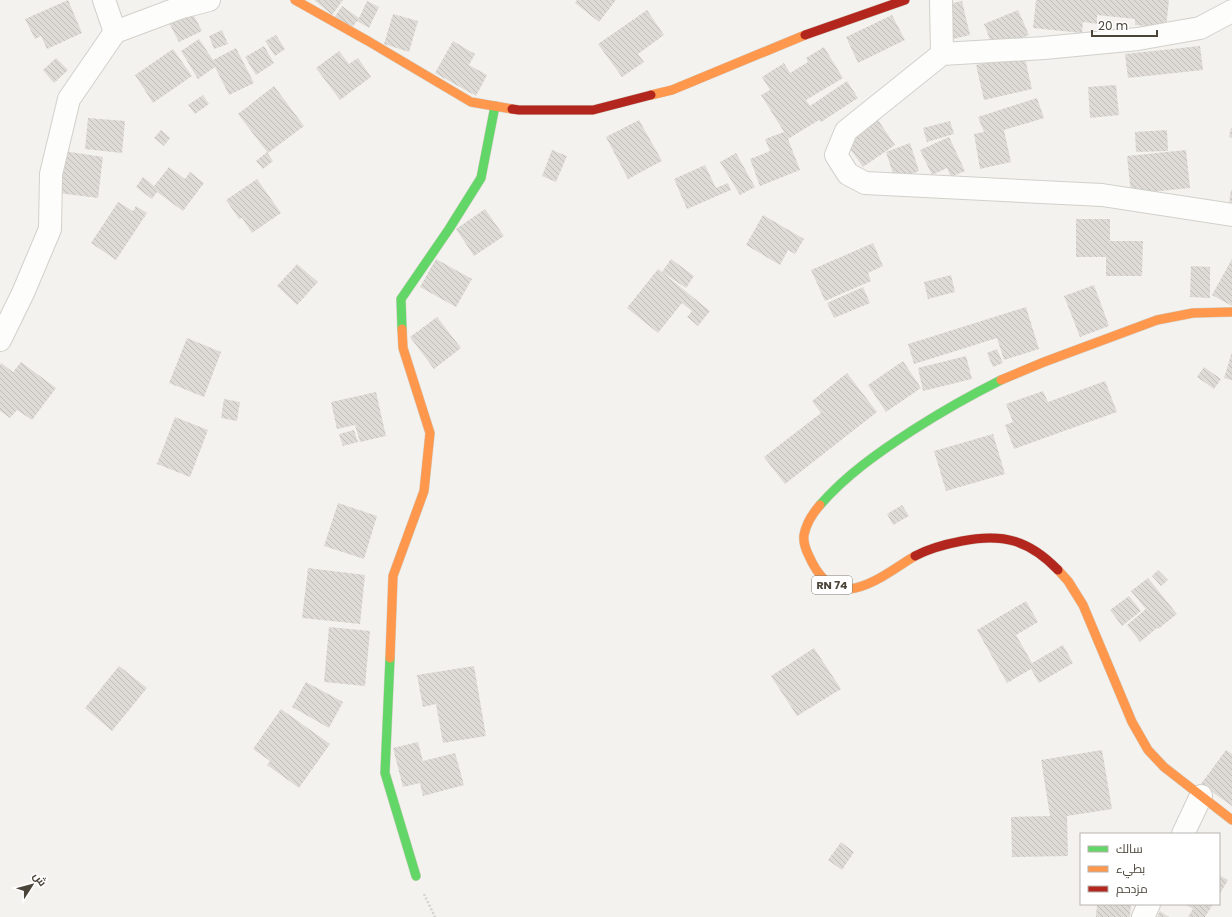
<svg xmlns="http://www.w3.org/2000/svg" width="1232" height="917" font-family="Poppins,Cairo,sans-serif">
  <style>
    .building { fill: url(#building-back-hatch) }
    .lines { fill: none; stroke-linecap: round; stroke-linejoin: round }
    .street-casing { stroke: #d2d0cb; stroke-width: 24 }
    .fast-casing { stroke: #d3cfc5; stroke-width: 10 }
    .slow-casing { stroke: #d3cfc5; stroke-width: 10 }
    .jam-casing { stroke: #d3cfc5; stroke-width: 10 }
    .path { stroke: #d3d2cc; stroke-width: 2.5; stroke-dasharray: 2 2; stroke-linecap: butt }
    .street { stroke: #fdfdfc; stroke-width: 22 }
    .fast { stroke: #63d668; stroke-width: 9 }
    .slow { stroke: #ff974d; stroke-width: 9 }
    .jam { stroke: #b3261e; stroke-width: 9 }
    .labels { text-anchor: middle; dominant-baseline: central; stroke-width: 3; stroke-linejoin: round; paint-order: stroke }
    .shield { fill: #fff; stroke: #817c74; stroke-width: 1 }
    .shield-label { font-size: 11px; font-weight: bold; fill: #4b4439 }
  </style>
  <defs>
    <pattern id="building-back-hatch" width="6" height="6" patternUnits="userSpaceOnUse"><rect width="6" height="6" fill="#dedbd6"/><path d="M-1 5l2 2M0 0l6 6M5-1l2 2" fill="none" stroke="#c0bdb8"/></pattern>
  </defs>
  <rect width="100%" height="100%" fill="#f4f2ee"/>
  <path class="building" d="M68,0L82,33L47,49L41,36L35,39L25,19Z
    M314,0H343L332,15Z
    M577,0H616L599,22L575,3Z
    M1036,0H1169L1166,28L1135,25V19L1097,15V24L1083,22L1082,33L1033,28Z
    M367,1L379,7L369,28L357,21L351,29L334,18L342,6L359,18Z
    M962,1L970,35L953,39L944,5Z
    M647,10L664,35L638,54L644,62L622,77L598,44Z
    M1018,10L1029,35L994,50L984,24Z
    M192,12L202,31L179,42L169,23Z
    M393,14L418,21L409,52L384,44Z
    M892,15L905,40L858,63L846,37Z
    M222,30L228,44L214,49L209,36Z
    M276,35L285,49L275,56L265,41Z
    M199,39L213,60L236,48L254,83L229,95L215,67L198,79L181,51Z
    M453,41L475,54L469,65L487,75L476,96L435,73Z
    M264,46L274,63L256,75L245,57Z
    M1200,46L1203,70L1128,78L1125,54Z
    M824,47L843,78L806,100L810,106L847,81L858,98L821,122L819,120L788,139L800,170L760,186L750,159L770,151L765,139L784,132L761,95L770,90L762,77L784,63L790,73L808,62L806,58Z
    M173,49L192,76L153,103L135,75Z
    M339,51L349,64L358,58L371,77L340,100L316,68Z
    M1024,54L1032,89L984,100L976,65Z
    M56,58L68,70L54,83L43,70Z
    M1116,85L1119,115L1090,118L1088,87Z
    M274,86L304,126L268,153L238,114Z
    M203,95L209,104L195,114L188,105Z
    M1037,98L1044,118L1004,130L1011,162L980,169L974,134L984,132L978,117Z
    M88,118L125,121L122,153L85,149Z
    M639,120L662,161L628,179L606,137Z
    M878,120L895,145L863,167L846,143Z
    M950,121L954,134L927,142L923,128Z
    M1231,128H1232V138L1229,137Z
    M161,130L170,138L164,146L154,138Z
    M1167,130L1168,151L1136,152L1135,132Z
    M949,137L965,171L951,177L947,168L932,175L920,150Z
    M910,143L919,171L895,180L886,152Z
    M552,150L567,156L556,182L542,176Z
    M1186,150L1190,188L1131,194L1127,156Z
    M64,151L103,157L98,198L58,193Z
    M267,152L273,161L263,169L256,161Z
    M736,153L755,187L740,195L720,162Z
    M705,165L716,188L728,183L731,190L687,209L674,179Z
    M169,167L185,179L190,172L204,183L183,211L157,192L152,199L136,187L143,177L154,186Z
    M257,179L281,213L252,233L242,218L239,219L226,200Z
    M1231,190H1232V204H1229Z
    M118,202L133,211L136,206L147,213L116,260L91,243Z
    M485,209L504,236L474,256L456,229Z
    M763,215L804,239L795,254L788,250L780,265L746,245Z
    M1076,219H1110V241H1143L1142,276H1106V257H1076Z
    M873,243L883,266L868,273L871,281L825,301L811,270Z
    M436,259L472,279L456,307L420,287Z
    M671,259L694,276L686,288L662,272Z
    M1232,259V306L1212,295Z
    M297,264L318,282L297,305L277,286Z
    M1191,266L1210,267V298L1190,297Z
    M658,269L710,311L698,326L687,317L692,311L682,303L658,333L627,308Z
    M951,275L955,292L928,299L924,282Z
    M1094,285L1109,326L1080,337L1064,296Z
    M863,287L870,303L834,318L827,303Z
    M1026,307L1039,349L1004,360L997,338L914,364L908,344Z
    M437,317L461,348L434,369L410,337Z
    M187,338L221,352L204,397L169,383Z
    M997,349L1003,363L993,367L987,353Z
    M1232,352V380L1224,378Z
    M966,356L972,379L923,391L918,368Z
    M903,361L921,388L886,412L868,385Z
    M21,362L56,388L32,420L17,410L10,418L0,411V365L1,363L13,372Z
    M1204,367L1221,379L1214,389L1197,377Z
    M847,373L877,412L785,484L764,457L821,413L812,401Z
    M1105,381L1117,412L1014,449L1005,425L1013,422L1006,404L1043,391L1048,402Z
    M376,392L386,436L360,442L355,425L337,429L331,402Z
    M224,399L240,402L237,421L221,418Z
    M175,417L208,430L190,477L157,464Z
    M354,430L358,442L343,446L339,434Z
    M993,434L1005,474L946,491L934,451Z
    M338,503L377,516L364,559L324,546Z
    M902,505L909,516L893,525L887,514Z
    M308,568L365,575L360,624L302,618Z
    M1158,570L1168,580L1161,586L1152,576Z
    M1148,578L1177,614L1158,629L1157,628L1140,642L1127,625L1146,609L1131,591Z
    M1129,596L1141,611L1122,626L1110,610Z
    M1026,601L1038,622L1016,635L1032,663L1063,645L1073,663L1039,683L1031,669L1007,683L977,630Z
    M329,627L370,631L365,686L324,682Z
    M814,648L841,689L797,716L771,676Z
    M119,666L147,688L112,731L85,708Z
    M474,666L486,736L443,743L436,704L423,707L417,675Z
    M306,682L343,702L329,728L292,707Z
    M281,709L330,744L299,788L267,765L270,761L253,749Z
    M418,742L423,761L455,753L464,785L423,796L420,783L403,787L393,748Z
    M1102,750L1112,809L1067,816L1068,856L1012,857L1011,817L1050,816L1041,760Z
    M1226,750L1232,754V806L1201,784Z
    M841,842L854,852L842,870L828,860Z
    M1219,875L1228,880L1219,895Z
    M1097,904H1131L1130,917H1096Z
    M1185,904H1213L1205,917H1188L1193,909Z
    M1160,911L1169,917H1157Z"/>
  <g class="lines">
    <defs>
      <path id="street" d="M104,0L115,32
        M941,0L942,54L846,131L836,155L848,174L865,183L1102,195L1232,215
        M942,54L1044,48L1138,39L1200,28L1232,11
        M0,340L23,293L50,229L51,174L69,99L115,32L182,7L209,0
        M1183,834L1201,796
        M1143,917L1149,904"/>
      <path id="fast" d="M402,329L401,299L449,229L481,178L495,106
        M820,505C846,475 879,452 913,430C941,412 971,395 1001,380
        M390,658L385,773L416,876"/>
      <path id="slow" d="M295,0L368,41L471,102L512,109
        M651,95L672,90L805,35
        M1001,380L1044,362L1157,320L1193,313L1232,312
        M820,505C813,513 806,524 804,535C803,542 806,550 809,556C816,572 829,591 849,589C872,587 896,567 915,556
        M1058,570L1068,581L1083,605L1132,722L1148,750L1164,767L1232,820
        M390,658L393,576L424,491L430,433L403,348L402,329"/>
      <path id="jam" d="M805,35L905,0
        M512,109L519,110H593L651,95
        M915,556C930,548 946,544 962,541C1003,533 1029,540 1058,570"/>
    </defs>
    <use href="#street" class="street-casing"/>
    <use href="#fast" class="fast-casing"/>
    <use href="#slow" class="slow-casing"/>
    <use href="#jam" class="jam-casing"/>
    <path class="path" d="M424,894L435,917"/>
    <use href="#street" class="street"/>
    <use href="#fast" class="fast"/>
    <use href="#slow" class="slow"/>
    <use href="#jam" class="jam"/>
  </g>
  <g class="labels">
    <rect class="shield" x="812" y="576" width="40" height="18" rx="3"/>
    <g class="shield-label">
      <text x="832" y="585">RN 74</text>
    </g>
  </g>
  <rect x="1080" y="833" width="140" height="72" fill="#ffffff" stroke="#b7b4b0"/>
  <rect x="1088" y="846" width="20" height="6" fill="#63d668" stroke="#b7b4b0"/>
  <text x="1116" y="853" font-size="12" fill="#4b4439">سالك</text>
  <rect x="1088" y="866" width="20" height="6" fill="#ff974d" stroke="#b7b4b0"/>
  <text x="1116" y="873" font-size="12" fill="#4b4439">بطيء</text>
  <rect x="1088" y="886" width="20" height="6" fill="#b3261e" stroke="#b7b4b0"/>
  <text x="1116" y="893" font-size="12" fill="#4b4439">مزدحم</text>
  <g transform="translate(32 885) rotate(54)" stroke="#ffffff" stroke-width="3" paint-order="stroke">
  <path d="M0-3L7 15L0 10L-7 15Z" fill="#4b4439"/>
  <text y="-6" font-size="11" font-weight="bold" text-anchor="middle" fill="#4b4439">ش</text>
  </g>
  <path d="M1092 30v6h65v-6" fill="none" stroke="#4b4439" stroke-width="2"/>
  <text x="1098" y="30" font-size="12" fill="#4b4439" stroke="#ffffff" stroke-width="3" paint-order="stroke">20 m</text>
</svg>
